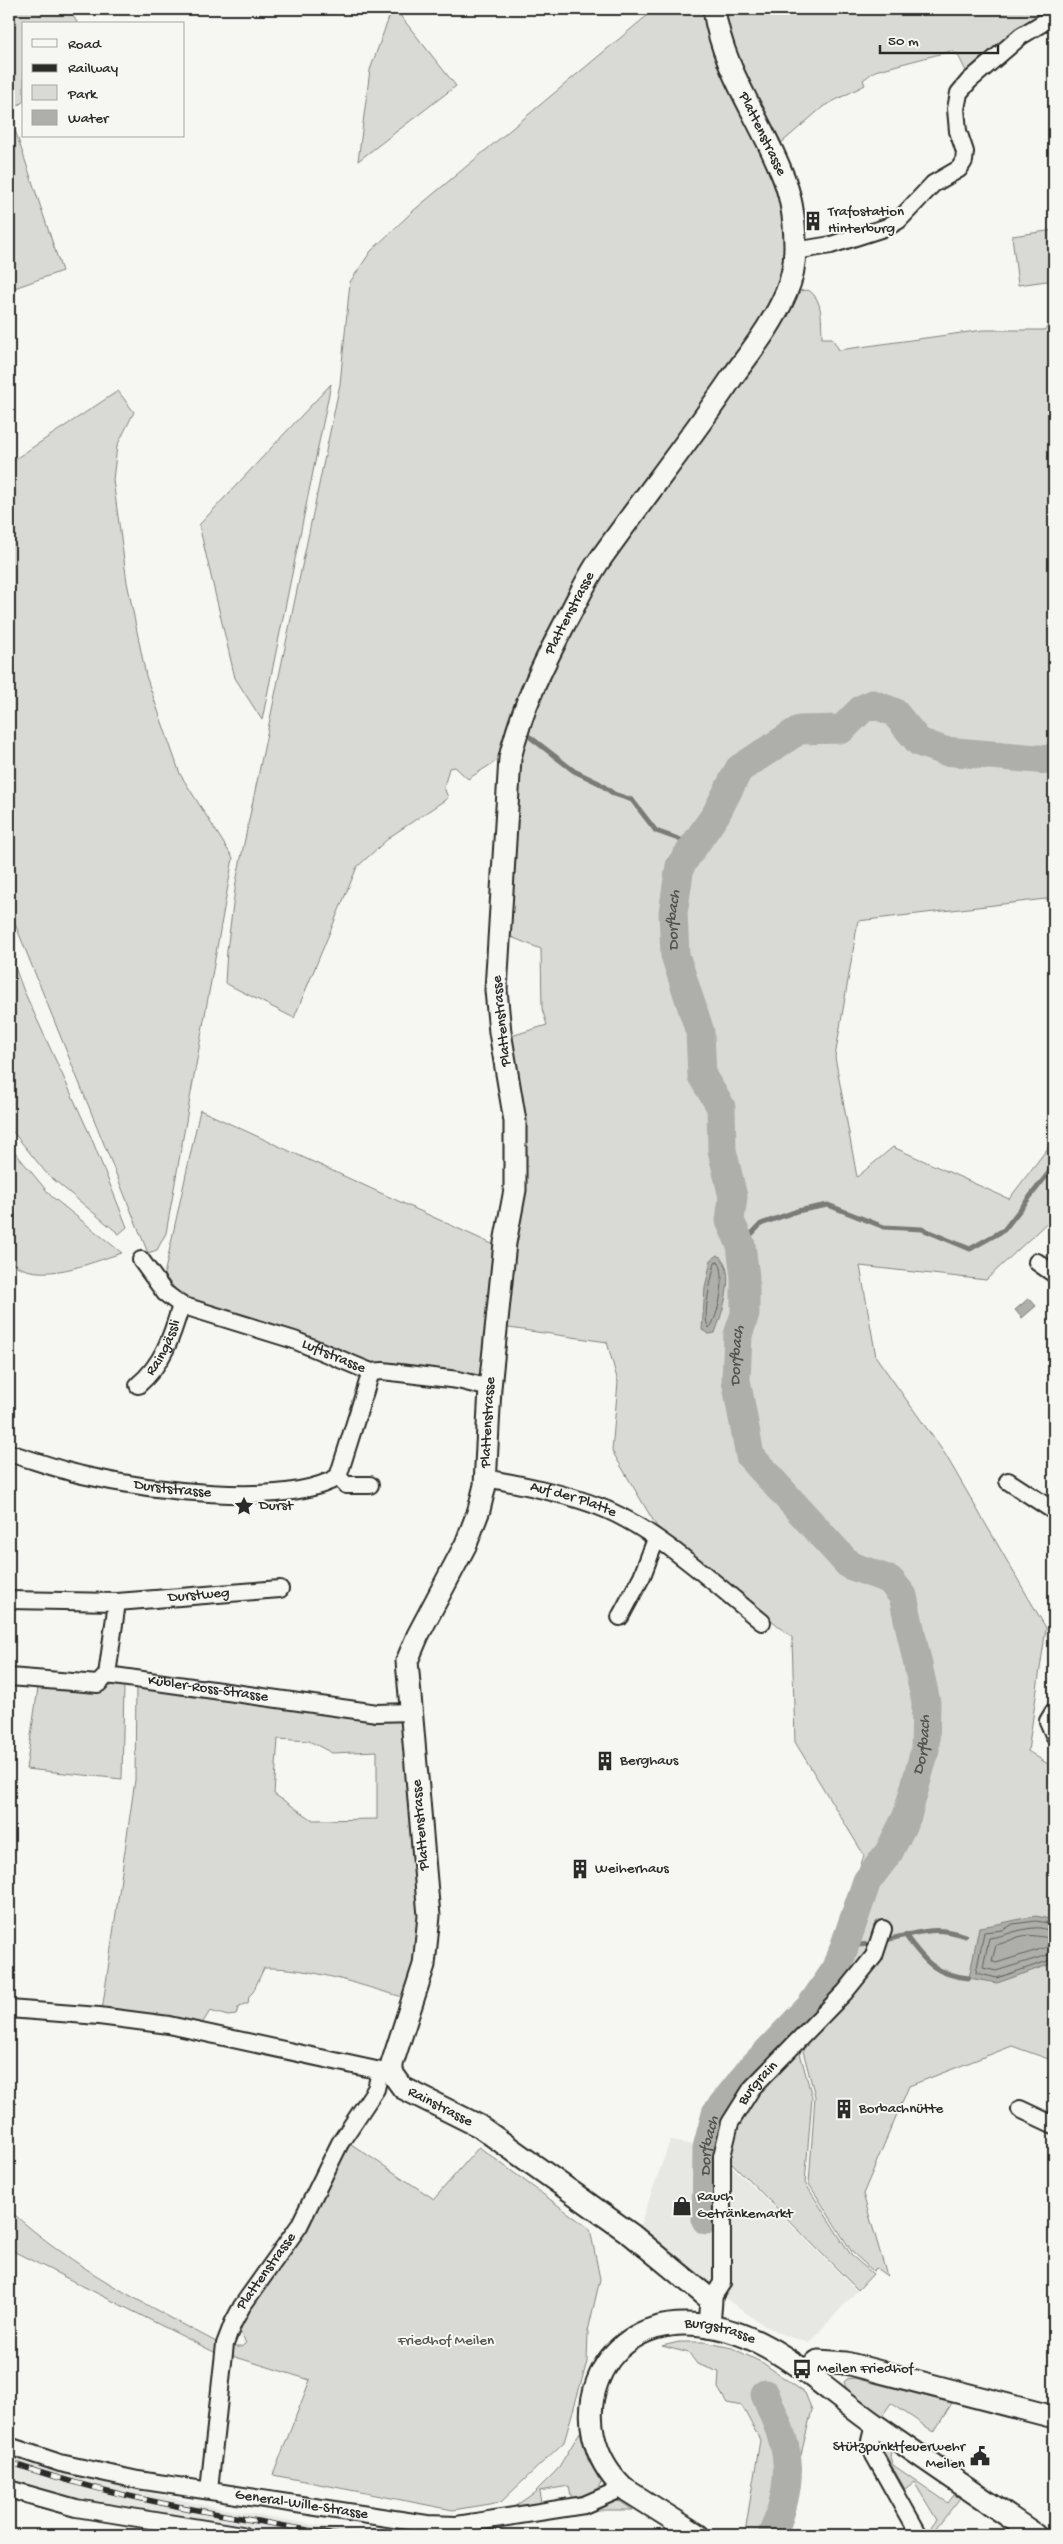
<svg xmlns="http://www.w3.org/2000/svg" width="1063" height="2544" font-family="'Gochi Hand',sans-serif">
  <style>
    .built { fill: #e7e7e3 }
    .green { fill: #d9d9d5; stroke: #828280; fill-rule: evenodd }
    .water { fill: #aeaeab; stroke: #7a7a78 }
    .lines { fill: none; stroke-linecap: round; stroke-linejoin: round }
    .shore { stroke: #5f5f5e; stroke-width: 1 }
    .stream { stroke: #7a7a78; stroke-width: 5 }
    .river { stroke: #aeaeab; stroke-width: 29 }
    .minor-casing { stroke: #2b2b2b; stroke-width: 20 }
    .tertiary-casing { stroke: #2b2b2b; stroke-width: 25 }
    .minor { stroke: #f6f6f2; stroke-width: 16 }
    .tertiary { stroke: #f6f6f2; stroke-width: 21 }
    .rail-casing { stroke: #2b2b2b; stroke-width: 5.5 }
    .rail { stroke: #f6f6f2; stroke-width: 4; stroke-dasharray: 11; stroke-linecap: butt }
    .labels { text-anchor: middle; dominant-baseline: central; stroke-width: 4; stroke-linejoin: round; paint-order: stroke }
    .street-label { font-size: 15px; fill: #2b2b2b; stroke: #f6f6f2 }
    .poi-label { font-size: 15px; fill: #2b2b2b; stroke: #f6f6f2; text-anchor: start }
    .park-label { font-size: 15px; fill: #565656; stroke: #f6f6f2 }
    .water-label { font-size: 16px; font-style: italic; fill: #525251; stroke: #f6f6f2 }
  </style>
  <rect width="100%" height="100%" fill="#f6f6f2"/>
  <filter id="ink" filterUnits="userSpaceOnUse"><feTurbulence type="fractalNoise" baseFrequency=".02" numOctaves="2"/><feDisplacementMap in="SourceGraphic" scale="10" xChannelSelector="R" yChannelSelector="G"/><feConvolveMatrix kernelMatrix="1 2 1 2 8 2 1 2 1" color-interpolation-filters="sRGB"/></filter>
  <g filter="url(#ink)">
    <path class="built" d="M670,2141L714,2148L857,2291L809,2343L784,2335L762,2324L703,2283L639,2228Z
      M9,2453L89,2479L208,2506L372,2535H280L80,2500L9,2482Z"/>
    <path class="green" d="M9,9H69L78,24H24V101L9,112L62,271L9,290Z
      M392,9H395L456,86L358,161L370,70Z
      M655,9H706L769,161L788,220L784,278L767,316L590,562L501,758L468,779L455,767L449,768L444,787L448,798L391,836L357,867L294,1018L225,983L227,950L236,882L340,384L350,282L371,251L413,211Z
      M719,9H1054L979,59L966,71L958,55L951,51L875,71L863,80L865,85L824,106L779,145L731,59Z
      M1054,230V280L1018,285L1012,236Z
      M808,290C824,299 821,323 822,338H832L839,350L983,330H1044L1054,322V898L858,921L835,1057L857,1177L893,1147L1009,1199L1054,1140V1216L986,1280L860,1266L876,1357L945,1454L1046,1628L1028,1751L1054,1768V2061L1012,2046L909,2086L863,2194L887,2276L876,2268L873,2271L852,2252L809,2184L815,2096L803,2051L864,1855L795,1742L792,1637L657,1527L612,1451L618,1382L607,1342L502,1327L508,1037L547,1025L542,1009L541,949L506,935L518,756L524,729L600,572L793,295L799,291Z
      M331,384L262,720L235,678L199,525Z
      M118,391L134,412L117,446L113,480L127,582L146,676L180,774L233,858L166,1233L157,1250L148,1253L9,909V463Z
      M9,951L23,989L91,1137L127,1227L119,1234L47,1174L9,1127Z
      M200,1110L494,1245L481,1375L427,1367L366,1364L182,1297L164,1275Z
      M9,1145L51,1196L122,1253C88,1263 40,1286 9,1261Z
      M112,1684L124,1686L122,1779L26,1769L38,1688L101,1692Z
      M136,1686L401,1722L418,1911L415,1960L403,1997C358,1985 312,1967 264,1968L253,1992L249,1996L248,2004H244L238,2008L236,2015L228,2016L210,2011L200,2027L102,2011L135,1780ZM278,1739L309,1741L332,1753L377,1751V1819L313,1820L274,1794Z
      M798,2046L812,2097L805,2183L851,2255L873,2274L858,2290L728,2159L731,2139L754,2090Z
      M351,2144L434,2199L479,2147L590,2229L600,2279L588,2331L587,2362L564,2442L501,2502L453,2510L273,2475L310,2380L229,2355L234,2347H241L246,2343L238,2330L239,2325Z
      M9,2210C76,2270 141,2302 220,2344L216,2353L9,2249Z
      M679,2342H704L732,2348L763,2363L805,2393L812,2410L793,2486L768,2535H747L745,2532L760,2440L742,2406L727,2403L718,2388L719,2372L697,2364L689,2353L662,2346Z
      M854,2378L952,2403L934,2432L891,2403L882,2416L847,2390L844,2382L847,2379Z
      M580,2432L588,2460L601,2482C597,2494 583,2497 572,2500L569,2486L539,2491L541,2503L514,2507L534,2493L557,2470Z
      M884,2446L891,2452L890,2457L893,2465L948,2503L954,2495L960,2498L931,2535L928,2531L937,2520L914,2482L905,2489L884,2452Z
      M617,2501L621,2502L633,2510H598V2507Z"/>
    <path class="water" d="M718,1255C738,1270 722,1313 715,1333L709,1334L702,1330L705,1288L711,1260Z
      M1029,1298L1036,1306L1022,1318L1015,1310Z
      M1036,1916L1054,1920V1963L997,1983L969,1978L979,1927C999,1925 1016,1919 1036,1916Z"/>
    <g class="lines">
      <path class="shore" d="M718,1262C728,1270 718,1321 709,1328C701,1318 712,1277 715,1263Z
        M1054,1924L1036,1921L1013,1924L1003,1930L984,1932L976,1973L997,1978L1054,1959
        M1054,1931C1047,1930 1040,1927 1034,1928C1018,1929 1005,1936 989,1938L983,1968L996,1971L1054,1953
        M1054,1938C1042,1938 1031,1933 1018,1937C1010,1940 1005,1943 996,1945L992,1961L996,1963L1054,1945"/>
      <path class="stream" d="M530,737L574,771L599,783L614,794L632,800L656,831L695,845
        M741,1245L761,1224L797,1211L828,1205L884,1227L922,1229L970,1249L1004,1230L1054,1166
        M906,1936C925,1962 936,1975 969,1978
        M886,1940C916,1933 935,1925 965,1936
        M845,1946L871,1944"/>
      <g class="river">
        <path id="s1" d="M706,2220L707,2148L716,2113L751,2069L810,2007L837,1968L867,1881L889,1852L907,1816L925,1750L926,1702L903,1596L890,1580L849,1565L750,1456L736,1380L738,1335L745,1314V1277L741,1245L730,1221L733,1197L722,1150L721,1107L702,1076L700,1032L675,955L673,913L680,866L716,814L739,769L799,730L842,729L862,709L873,704L894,712L919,742L944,751L1049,760L1054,757"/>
        <path d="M765,2394C771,2410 779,2425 783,2441C793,2472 784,2507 772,2535"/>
      </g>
      <defs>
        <g id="minor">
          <path d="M795,251L831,245L887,227L899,220L933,184L959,169L964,161L965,152L958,131L956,109L959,93L969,81L1021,36L1054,16"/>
          <path id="s2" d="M141,1260L165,1293L181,1305L294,1340L371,1372L383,1371L458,1380L490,1388"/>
          <path d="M1037,1262L1054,1274"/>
          <path id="s3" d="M138,1385C163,1364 172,1336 181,1305"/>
          <path id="s4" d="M9,1453C33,1460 57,1469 82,1475C143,1489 283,1509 338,1477L371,1372"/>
          <path d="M338,1477L346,1485H370"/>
          <path id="s5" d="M485,1478C524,1485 564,1493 600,1507C655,1528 716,1585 762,1622"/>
          <path d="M1008,1481L1054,1511"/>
          <path id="s6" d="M9,1600L117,1602L280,1589"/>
          <path d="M620,1617L642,1576L656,1539"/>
          <path d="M107,1675L117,1602"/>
          <path id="s7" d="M9,1677L98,1684L107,1675L377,1713L411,1712"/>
          <path d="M1054,1711L1048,1721L1054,1735"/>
          <path d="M9,2009L99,2016L169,2025L390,2073"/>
          <path d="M1020,2109L1054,2125"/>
          <path id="s8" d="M711,2300L722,2283V2156L730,2123L752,2088L845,1992L874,1956L883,1929"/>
          <path d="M874,2425L870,2441L874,2455L919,2535"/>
          <path id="s9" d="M9,2446L60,2463L138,2480L427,2524L457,2525L584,2505L623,2488"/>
          <path d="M12,2490L76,2508L242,2535"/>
          <path id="s10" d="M209,2490L225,2344L233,2323L242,2306L299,2226L340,2143L376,2089L380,2072"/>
        </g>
        <g id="tertiary">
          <path id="s11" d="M709,2326L711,2300L632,2235L479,2126L403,2088L392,2073V2064L424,1965L429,1916L407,1661L418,1635L466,1544L479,1510L485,1485L490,1388L505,1243L515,1190V1121L500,1032L496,990L510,758C522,707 542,667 566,621C577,601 586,580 599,561C642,500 689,441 731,379C751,351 773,324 786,293C792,279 795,263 795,247C795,221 791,193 780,169C758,115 722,68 714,9"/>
          <path d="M805,2371L818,2361L846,2363L1054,2417"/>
          <path id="s12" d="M698,2535L623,2488C560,2426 596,2322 687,2324C764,2325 818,2385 877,2426C930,2463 983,2499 1036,2535"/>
        </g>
      </defs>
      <use href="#minor" class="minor-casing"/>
      <use href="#tertiary" class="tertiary-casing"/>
      <use href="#minor" class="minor"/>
      <use href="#tertiary" class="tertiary"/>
      <defs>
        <path id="rail" d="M9,2462C114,2499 226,2515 336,2535"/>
      </defs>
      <use href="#rail" class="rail-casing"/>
      <use href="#rail" class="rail"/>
    </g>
  </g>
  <defs>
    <symbol id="building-bare" viewBox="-9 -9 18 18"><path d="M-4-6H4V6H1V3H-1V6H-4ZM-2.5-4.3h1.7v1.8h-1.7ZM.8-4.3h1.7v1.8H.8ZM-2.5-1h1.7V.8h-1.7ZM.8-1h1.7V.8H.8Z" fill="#2b2b2b" stroke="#f6f6f2" stroke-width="2.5" paint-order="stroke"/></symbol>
    <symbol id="sight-bare" viewBox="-9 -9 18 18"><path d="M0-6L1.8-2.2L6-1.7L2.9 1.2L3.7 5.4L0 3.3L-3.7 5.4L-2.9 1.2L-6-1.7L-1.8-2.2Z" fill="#2b2b2b" stroke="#f6f6f2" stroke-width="2.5" paint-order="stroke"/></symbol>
    <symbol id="shop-bare" viewBox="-9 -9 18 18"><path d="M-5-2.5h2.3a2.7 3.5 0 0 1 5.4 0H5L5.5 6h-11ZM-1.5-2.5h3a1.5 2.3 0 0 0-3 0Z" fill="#2b2b2b" stroke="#f6f6f2" stroke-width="2.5" paint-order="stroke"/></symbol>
    <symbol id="bus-bare" viewBox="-9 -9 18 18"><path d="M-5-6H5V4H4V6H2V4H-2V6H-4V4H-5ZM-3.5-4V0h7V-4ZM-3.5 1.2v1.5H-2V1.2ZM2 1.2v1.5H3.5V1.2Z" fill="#2b2b2b" stroke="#f6f6f2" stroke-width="2.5" paint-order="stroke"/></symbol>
    <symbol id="civic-bare" viewBox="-9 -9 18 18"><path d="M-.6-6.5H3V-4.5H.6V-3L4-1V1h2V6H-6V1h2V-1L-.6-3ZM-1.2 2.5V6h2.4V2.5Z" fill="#2b2b2b" stroke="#f6f6f2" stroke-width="2.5" paint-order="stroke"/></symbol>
  </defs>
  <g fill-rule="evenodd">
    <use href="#building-bare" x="799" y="207" width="28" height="28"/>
    <use href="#sight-bare" x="230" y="1492" width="28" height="28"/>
    <use href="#building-bare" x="591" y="1747" width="28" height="28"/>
    <use href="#building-bare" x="566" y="1855" width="28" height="28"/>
    <use href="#building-bare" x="830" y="2095" width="28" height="28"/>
    <use href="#shop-bare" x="668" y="2192" width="28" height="28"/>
    <use href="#bus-bare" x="788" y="2355" width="28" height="28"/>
    <use href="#civic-bare" x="966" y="2442" width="28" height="28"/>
  </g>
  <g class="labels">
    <g class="street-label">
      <text transform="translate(762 134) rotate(64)">Plattenstrasse</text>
      <text stroke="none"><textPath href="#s11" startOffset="1919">Plattenstrasse</textPath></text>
      <text transform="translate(502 1021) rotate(-96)">Plattenstrasse</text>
      <text stroke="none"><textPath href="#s3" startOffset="46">Raingässli</textPath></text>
      <text stroke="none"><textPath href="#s2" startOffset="222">Luftstrasse</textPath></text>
      <text stroke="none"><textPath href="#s11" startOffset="1094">Plattenstrasse</textPath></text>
      <text stroke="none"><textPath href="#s4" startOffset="168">Durststrasse</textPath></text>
      <text stroke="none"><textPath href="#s5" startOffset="91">Auf der Platte</textPath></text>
      <text stroke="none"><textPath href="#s6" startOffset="190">Durstweg</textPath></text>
      <text stroke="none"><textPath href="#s7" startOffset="204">Kübler-Ross-Strasse</textPath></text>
      <text transform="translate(421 1825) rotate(-95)">Plattenstrasse</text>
      <text stroke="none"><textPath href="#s8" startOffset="230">Burgrain</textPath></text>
      <text transform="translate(440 2107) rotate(27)">Rainstrasse</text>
      <text stroke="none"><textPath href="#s10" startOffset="231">Plattenstrasse</textPath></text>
      <text stroke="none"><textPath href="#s12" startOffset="352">Burgstrasse</textPath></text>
      <text stroke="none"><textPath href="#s9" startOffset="299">General-Wille-Strasse</textPath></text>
    </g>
    <g class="poi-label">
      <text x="828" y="212">Trafostation<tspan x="828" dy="17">Hinterburg</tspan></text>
      <text x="259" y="1506">Durst</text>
      <text x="620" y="1761">Berghaus</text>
      <text x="595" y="1869">Weiherhaus</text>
      <text x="859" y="2109">Borbachnütte</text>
      <text x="697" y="2197">Rauch<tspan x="697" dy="17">Getränkemarkt</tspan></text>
      <text x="817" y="2369">Meilen Friedhof</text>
      <text x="965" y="2447" text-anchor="end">Stützpunktfeuerwehr<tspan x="965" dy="17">Meilen</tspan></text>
    </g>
    <g class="park-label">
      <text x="446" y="2341">Friedhof Meilen</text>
    </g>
    <g class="water-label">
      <text stroke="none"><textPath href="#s1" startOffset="1454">Dorfbach</textPath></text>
      <text stroke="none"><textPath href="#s1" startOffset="1004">Dorfbach</textPath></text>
      <text stroke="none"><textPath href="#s1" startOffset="539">Dorfbach</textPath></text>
      <text stroke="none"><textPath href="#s1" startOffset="74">Dorfbach</textPath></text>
    </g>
  </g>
  <rect width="1063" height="2544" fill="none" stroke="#f6f6f2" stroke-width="30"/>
  <rect x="15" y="15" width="1033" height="2514" fill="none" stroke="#2b2b2b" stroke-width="2" filter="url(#ink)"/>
  <rect x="22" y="22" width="162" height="115" fill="#f6f6f2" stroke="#a5a5a2"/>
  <rect x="32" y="39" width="25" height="8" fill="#f6f6f2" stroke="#a5a5a2"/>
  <text x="68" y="48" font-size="15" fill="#2b2b2b">Road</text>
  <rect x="32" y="64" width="25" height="8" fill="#2b2b2b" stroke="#a5a5a2"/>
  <text x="68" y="72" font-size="15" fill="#2b2b2b">Railway</text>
  <rect x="32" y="85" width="25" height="15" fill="#d9d9d5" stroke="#a5a5a2"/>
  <text x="68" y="98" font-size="15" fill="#2b2b2b">Park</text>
  <rect x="32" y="110" width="25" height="15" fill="#aeaeab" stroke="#a5a5a2"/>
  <text x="68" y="122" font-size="15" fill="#2b2b2b">Water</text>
  <path d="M880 45v8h118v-8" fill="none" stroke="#2b2b2b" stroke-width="2.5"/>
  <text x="888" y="45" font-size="15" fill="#2b2b2b" stroke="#f6f6f2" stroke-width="4" paint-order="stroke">50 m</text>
</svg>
